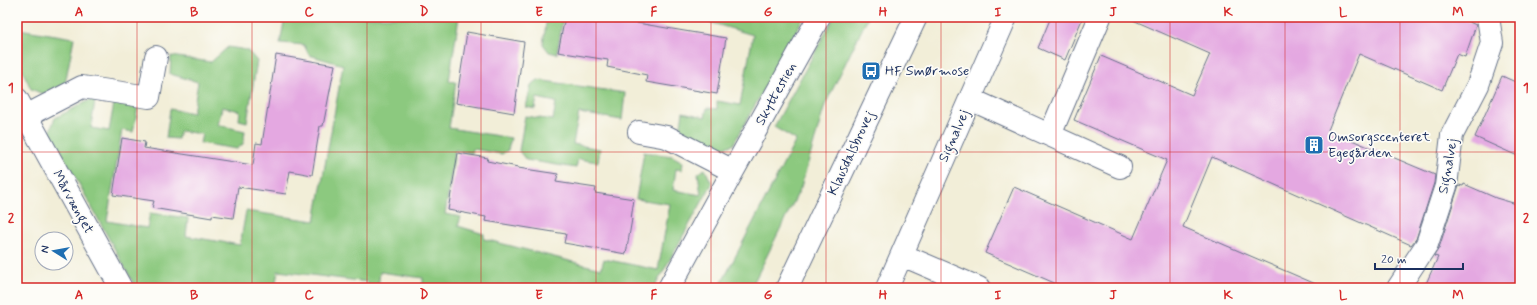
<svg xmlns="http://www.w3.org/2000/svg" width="1537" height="305" font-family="Mynerve,sans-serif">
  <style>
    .green { fill: #8cc97f; stroke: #547c6e }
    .building { fill: #e4a8e1 }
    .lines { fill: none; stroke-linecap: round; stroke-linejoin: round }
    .minor-casing { stroke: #667289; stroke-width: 24 }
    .minor { stroke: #fff; stroke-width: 22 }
    .grid { fill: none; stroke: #d62828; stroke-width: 1; stroke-opacity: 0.55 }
    .labels { text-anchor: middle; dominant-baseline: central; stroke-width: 3.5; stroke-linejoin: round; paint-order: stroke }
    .poi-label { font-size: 14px; fill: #1b2f5e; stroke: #fdfcf7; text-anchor: start }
    .street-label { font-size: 14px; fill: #1b2f5e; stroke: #fdfcf7 }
    .neatline { fill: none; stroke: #d62828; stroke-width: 1.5 }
    .grid-label { font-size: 13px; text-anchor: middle; font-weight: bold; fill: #d62828 }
  </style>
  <rect width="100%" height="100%" fill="#fdfcf7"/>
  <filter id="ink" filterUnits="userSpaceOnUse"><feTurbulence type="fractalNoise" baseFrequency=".025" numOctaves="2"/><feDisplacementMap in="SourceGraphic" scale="8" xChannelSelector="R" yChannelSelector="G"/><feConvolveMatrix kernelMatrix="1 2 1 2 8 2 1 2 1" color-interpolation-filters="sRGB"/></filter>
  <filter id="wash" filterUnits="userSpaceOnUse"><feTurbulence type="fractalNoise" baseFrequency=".012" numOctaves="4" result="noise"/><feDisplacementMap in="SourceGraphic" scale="16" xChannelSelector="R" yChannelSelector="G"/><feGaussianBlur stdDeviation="0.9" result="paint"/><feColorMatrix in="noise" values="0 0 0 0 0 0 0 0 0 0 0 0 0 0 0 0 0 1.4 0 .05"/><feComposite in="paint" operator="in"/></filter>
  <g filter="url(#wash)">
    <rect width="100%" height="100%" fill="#f2eed8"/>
    <path class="green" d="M17,17H23L19,29L74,38L65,84L43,94L31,89L17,59Z
      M285,17H459L449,81L456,82L449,128L511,138L508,150L502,154L473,149L472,153L455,150L445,214L461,217L458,226L484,234V239L601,269L604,259L658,270L670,204L636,199L644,152L672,156L683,162L682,170L676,169L673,190L701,195L698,173L705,169L712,184L654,288H423V278L380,272L378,288H367L368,282L278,271L275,288H136L50,131L55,118L90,100H95L91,128L109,131L114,103L138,107L133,132L122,130L107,221L147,228L150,213L188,218L186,236L240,245L246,211L315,221L343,65L309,55L304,45L280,43Z
      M547,17H563L557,54L549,52L543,44Z
      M692,17H804L733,145L717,149L680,131L683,112L705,117L707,108L717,109V101L740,105L753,35Z
      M834,17H868L825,105L801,187L751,288H719L796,140L774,127Z
      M228,47L247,50L257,61L247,122L239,120L240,111L222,107L218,125L245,131L243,144L237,149L200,143L202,134L180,131L178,139L166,138L170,109L193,113L198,82L170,74L171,56L211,62Z
      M538,80L625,93L622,120L579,113L573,144L600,149L598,162L578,159L576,168L526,160L519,151L525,116L553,120L556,102L537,98L535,109L526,107L531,85Z"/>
    <g id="blocks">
      <path class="building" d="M565,17H638L637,23L726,38L717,94L646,82L647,75L607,67L608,60L558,52Z
        M1051,17H1083L1065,60L1038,48Z
        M1126,17H1458L1476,25L1465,57L1457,54L1442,90L1359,54L1328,130L1435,175L1434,183L1416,239L1411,245L1212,157L1183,227L1325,288H1066L985,253L1014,187L1133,239L1167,160L1074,120L1101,56L1192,95L1210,54Z
        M467,32L524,42L514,113L456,103Z
        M276,55L335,65L323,126H320L312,175L290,171L286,194L238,187L233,218L212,215V218L152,208L154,201L113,195L122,138L145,142L144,148L253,165L256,143L262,144Z
        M1502,76L1520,84V157L1475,137Z
        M458,153L488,158L487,161L518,167V168L558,174L556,182L596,188L595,193L634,199L631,219H632L626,254L564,243L566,234L485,221L486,217L448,210Z
        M1464,184L1496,198L1520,205V288H1424L1438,257L1434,256L1439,248L1459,185L1463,186Z"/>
    </g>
  </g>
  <g filter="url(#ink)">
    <use href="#blocks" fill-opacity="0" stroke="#667289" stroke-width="1"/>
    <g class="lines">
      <defs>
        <path id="minor" d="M17,99L121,288
          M970,99L1120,167
          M26,116L82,87L149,97L156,57
          M639,132L667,137L733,171
          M1050,135L1100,17
          M902,255L979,288
          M669,288L733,171L819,17
          M787,288L916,17
          M887,288L1006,17
          M1398,288L1427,244L1446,186L1452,135L1478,85L1492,43L1488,17"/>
      </defs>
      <use href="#minor" class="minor-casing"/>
      <use href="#minor" class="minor"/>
    </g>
  </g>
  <path class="grid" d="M137,17V288M252,17V288M367,17V288M481,17V288M596,17V288M711,17V288M826,17V288M941,17V288M1056,17V288M1170,17V288M1285,17V288M1400,17V288M17,152H1520"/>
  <defs>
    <symbol id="bus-square" viewBox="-11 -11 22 22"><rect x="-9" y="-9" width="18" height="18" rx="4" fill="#1f6fb2" stroke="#fdfcf7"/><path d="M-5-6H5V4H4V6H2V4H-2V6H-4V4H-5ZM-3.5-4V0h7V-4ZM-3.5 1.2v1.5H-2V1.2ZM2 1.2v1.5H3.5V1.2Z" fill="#fff"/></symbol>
    <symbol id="building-square" viewBox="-11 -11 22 22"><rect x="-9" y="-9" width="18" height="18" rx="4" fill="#1f6fb2" stroke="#fdfcf7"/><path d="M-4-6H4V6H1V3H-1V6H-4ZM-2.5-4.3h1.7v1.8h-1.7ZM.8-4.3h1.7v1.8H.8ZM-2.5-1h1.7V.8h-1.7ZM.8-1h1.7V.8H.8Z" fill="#fff"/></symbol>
  </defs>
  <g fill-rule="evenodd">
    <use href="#bus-square" x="860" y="60" width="22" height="22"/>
    <use href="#building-square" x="1303" y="134" width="22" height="22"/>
  </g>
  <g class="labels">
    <g class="poi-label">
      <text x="885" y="71">HF Smørmose</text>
      <text x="1328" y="137">Omsorgscenteret<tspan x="1328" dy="16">Egegården</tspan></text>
    </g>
    <g class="street-label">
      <text transform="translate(776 94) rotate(-61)">Skyttestien</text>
      <text transform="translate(954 136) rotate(-66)">Signalvej</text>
      <text transform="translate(851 153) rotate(-65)">Klausdalsbrovej</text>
      <text transform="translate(1448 166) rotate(-80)">Signalvej</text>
      <text transform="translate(73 202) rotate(61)">Mårvænget</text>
    </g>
  </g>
  <rect width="1537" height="305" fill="none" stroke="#fdfcf7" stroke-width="44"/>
  <g transform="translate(54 251) rotate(281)"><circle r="19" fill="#fdfcf7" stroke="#a3aaba"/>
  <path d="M0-3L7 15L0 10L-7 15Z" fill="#1f6fb2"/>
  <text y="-6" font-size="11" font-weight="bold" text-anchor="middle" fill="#1b2f5e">N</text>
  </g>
  <path d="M1375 263v6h88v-6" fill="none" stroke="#1b2f5e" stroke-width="2"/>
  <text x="1381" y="263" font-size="12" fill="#1b2f5e" stroke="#fdfcf7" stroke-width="3" paint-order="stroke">20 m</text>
  <rect x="22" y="22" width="1493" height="261" class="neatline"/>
  <g class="grid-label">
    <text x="79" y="16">A</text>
    <text x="194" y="16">B</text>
    <text x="309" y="16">C</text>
    <text x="424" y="16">D</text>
    <text x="539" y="16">E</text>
    <text x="654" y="16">F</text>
    <text x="768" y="16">G</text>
    <text x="883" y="16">H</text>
    <text x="998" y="16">I</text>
    <text x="1113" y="16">J</text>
    <text x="1228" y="16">K</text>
    <text x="1343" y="16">L</text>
    <text x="1458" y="16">M</text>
    <text x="11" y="92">1</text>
    <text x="1526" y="92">1</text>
    <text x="11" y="222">2</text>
    <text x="1526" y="222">2</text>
    <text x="79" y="299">A</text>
    <text x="194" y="299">B</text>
    <text x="309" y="299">C</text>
    <text x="424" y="299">D</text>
    <text x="539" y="299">E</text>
    <text x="654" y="299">F</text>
    <text x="768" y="299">G</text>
    <text x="883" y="299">H</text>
    <text x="998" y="299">I</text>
    <text x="1113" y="299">J</text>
    <text x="1228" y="299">K</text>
    <text x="1343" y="299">L</text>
    <text x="1458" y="299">M</text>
  </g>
</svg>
